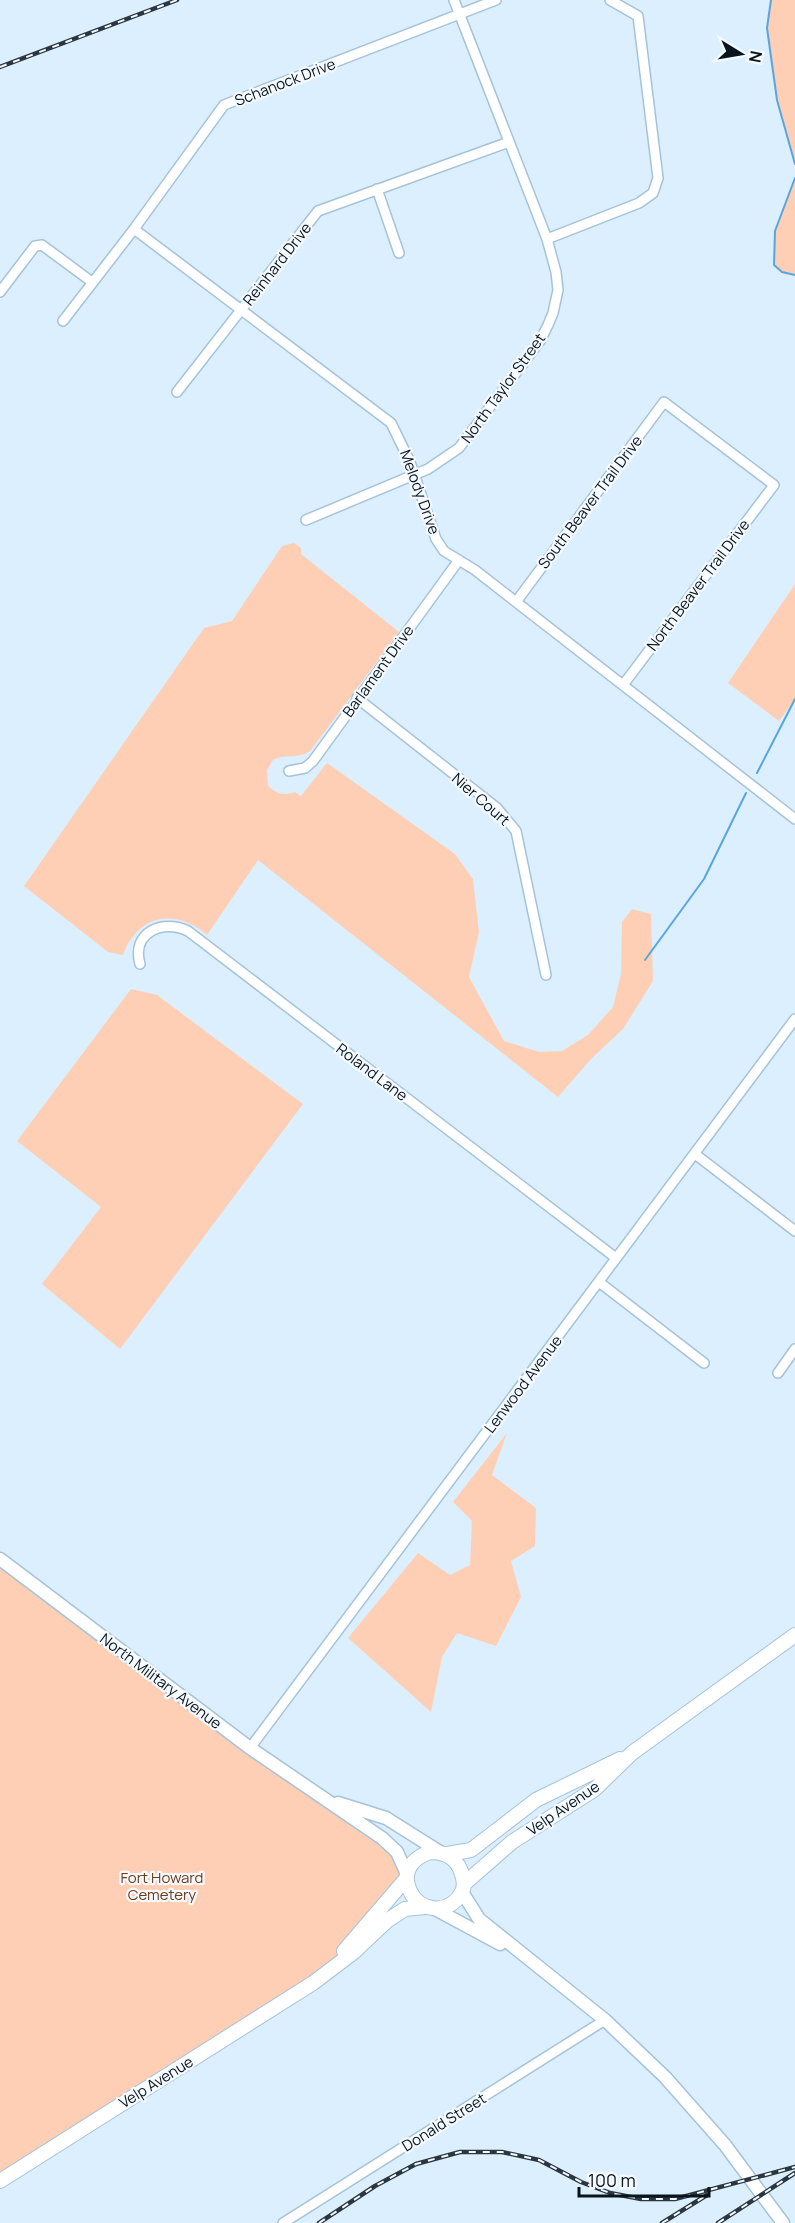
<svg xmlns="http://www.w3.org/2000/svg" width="795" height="2223" font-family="Manrope,sans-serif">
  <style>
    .green { fill: #ffcfb5 }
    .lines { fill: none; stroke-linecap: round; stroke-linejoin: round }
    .stream { stroke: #57a7df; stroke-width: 2 }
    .street-casing { stroke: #a4c3db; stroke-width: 12 }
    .secondary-casing { stroke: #a4c3db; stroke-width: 15 }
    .primary-casing { stroke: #a4c3db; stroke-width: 16 }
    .street { stroke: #fff; stroke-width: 9 }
    .secondary { stroke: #fff; stroke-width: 12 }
    .primary { stroke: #fff; stroke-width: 14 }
    .rail-casing { stroke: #2a3741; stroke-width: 4.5 }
    .rail { stroke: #f4faff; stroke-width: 2; stroke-dasharray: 7; stroke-linecap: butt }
    .labels { text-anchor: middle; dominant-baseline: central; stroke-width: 4.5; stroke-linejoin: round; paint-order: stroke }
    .street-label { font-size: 15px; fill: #09151d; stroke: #f4faff }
    .park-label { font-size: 15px; fill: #703b1b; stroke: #f4faff }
  </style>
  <rect width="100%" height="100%" fill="#dceffe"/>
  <path class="green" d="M771,0H795V164L777,100L767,28Z
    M795,178V275L782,272L774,265L775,231Z
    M294,543L301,548V554L399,632L311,750C299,760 286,753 273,760L267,770L268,785C275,794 286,796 295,792L301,796L327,763L455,854L473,879L479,932L469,977L504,1041L539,1052L562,1051L588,1035L613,1007L621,974L622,922L632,909L651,914L653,981L623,1029L591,1059L558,1097L258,860L207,935C176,908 138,914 123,955L108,952L24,886L204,628L232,621L282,546Z
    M795,584V699L779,721L728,683Z
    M131,989L157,995L303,1104L120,1349L42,1284L101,1207L17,1141Z
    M507,1433L492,1475L536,1508L535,1546L511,1561L521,1597L496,1646L457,1633L442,1657L431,1712L348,1638L418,1553L450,1575L470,1565L472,1521L453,1502Z
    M0,1559L382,1838L406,1872L348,1947L313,1983L0,2181Z"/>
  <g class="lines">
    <path class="stream" d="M771,0L767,28L777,100L795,164
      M795,178L775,231L774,265L782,272L795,275
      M757,773L795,699
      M645,960L704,879L746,793"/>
    <defs>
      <path id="street" d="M377,189L399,253
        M134,229L391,423L410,462L436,539L444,551L475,570L795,819
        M547,239L639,203L653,193L658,178L638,16L610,0
        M0,292L35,246L42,245L92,282
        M63,321L134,229L224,105L496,0
        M177,392L318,211L509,142
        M306,520L428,469L459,448L540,341L548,325L553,313L558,290L556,272L547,239L454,0
        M516,602L664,402L774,485L623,685
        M357,698L497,808L516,831L546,975
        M289,771L305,768L313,761L459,560
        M140,964C131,932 163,919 188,931L616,1258
        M695,1154L795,1231
        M599,1282L704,1363
        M778,1373L795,1349
        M250,1748L795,1019
        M283,2223L605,2020"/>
      <path id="secondary" d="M0,1559L250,1748L382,1838L397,1852L406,1872
        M338,1803L386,1818L440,1852
        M462,1892L479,1919L605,2020L665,2077L725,2145L783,2223
        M435,1909L500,1944"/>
      <path id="primary" d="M430,1852C448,1852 459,1860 463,1878C464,1882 464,1888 462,1892C450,1915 420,1913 410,1891C401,1872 412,1858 430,1852Z
        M447,1854L471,1850L536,1800L620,1759
        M464,1884L512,1842L595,1789L632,1753L795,1635
        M344,1951L405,1880
        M0,2181L313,1983L354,1952L388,1920L405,1909L425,1907"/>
    </defs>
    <use href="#street" class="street-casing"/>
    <use href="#secondary" class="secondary-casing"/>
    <use href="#primary" class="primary-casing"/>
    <use href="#street" class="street"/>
    <use href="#secondary" class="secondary"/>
    <use href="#primary" class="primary"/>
    <defs>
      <path id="rail" d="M0,67L177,0
        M319,2223L375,2186L416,2164L460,2152H502L539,2160L581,2182L610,2193L641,2199H675L795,2167
        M662,2223L707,2195
        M718,2223L795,2173"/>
    </defs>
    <use href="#rail" class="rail-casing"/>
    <use href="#rail" class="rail"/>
  </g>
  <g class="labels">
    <g class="street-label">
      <text transform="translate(285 82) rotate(-21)">Schanock Drive</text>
      <text transform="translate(277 264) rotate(-52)">Reinhard Drive</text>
      <text transform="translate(503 388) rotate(-54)">North Taylor Street</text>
      <text transform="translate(420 492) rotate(70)">Melody Drive</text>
      <text transform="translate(590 502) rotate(-53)">South Beaver Trail Drive</text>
      <text transform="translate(698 585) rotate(-53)">North Beaver Trail Drive</text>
      <text transform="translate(378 671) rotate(-54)">Barlament Drive</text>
      <text transform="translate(481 799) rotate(41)">Nier Court</text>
      <text transform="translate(372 1072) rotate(37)">Roland Lane</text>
      <text transform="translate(523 1384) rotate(-53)">Lenwood Avenue</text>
      <text transform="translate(161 1681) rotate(37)">North Military Avenue</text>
      <text transform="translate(563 1808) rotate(-34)">Velp Avenue</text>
      <text transform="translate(156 2082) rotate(-32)">Velp Avenue</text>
      <text transform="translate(444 2122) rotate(-32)">Donald Street</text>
    </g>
    <g class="park-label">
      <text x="162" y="1877">Fort Howard<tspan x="162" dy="17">Cemetery</tspan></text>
    </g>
  </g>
  <g transform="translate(741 54) rotate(101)" stroke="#f4faff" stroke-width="4.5" paint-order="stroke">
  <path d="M0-4.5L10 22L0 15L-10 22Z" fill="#09151d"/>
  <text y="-9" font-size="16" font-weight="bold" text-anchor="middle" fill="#09151d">N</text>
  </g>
  <path d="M579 2187v9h130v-9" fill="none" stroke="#09151d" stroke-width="3"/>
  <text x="588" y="2187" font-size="18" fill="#09151d" stroke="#f4faff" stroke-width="4.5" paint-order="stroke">100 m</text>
</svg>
